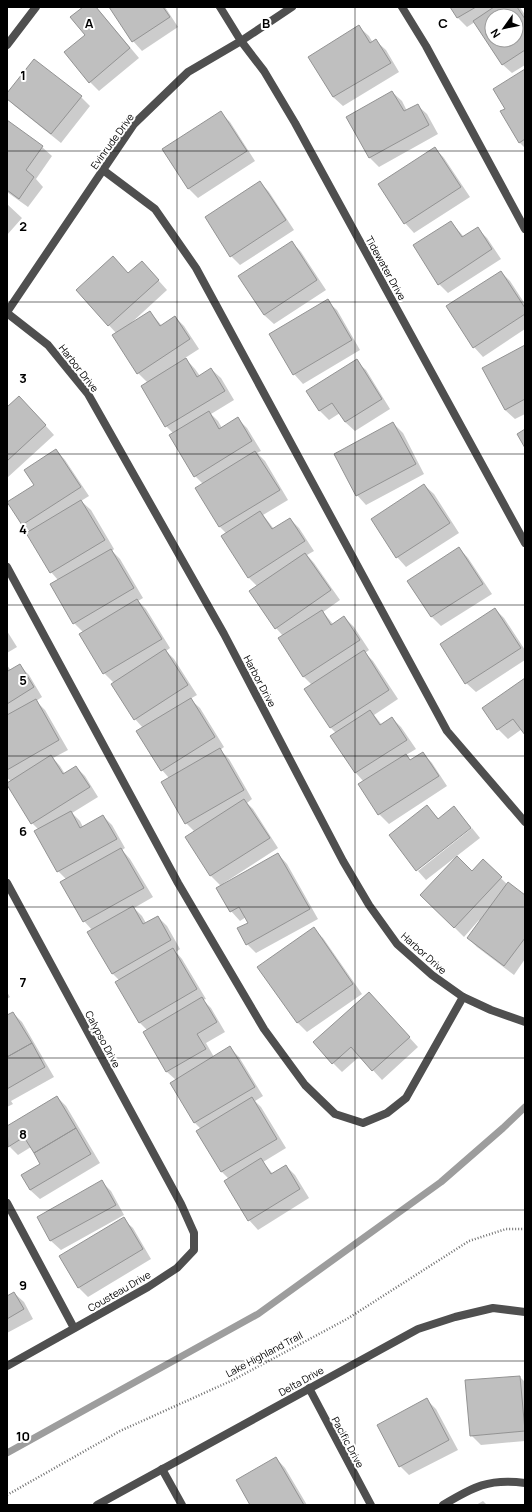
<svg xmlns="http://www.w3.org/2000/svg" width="532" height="1512" font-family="Manrope,sans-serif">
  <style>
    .shadow { fill: #0003; fill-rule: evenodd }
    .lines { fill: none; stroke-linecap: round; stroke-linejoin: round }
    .stream { stroke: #9d9d9d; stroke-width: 7 }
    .building { fill: #bfbfbf; stroke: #939393; fill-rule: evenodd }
    .path { stroke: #717171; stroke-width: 2.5; stroke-dasharray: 1 2; stroke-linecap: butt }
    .service { stroke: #4f4f4f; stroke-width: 8 }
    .minor { stroke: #4f4f4f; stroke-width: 8 }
    .grid { fill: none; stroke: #000; stroke-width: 1; stroke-opacity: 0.55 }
    .labels { text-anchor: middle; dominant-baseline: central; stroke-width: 4; stroke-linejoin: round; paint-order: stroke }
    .street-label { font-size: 10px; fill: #000; stroke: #fff }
    .grid-label { font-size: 13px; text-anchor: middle; font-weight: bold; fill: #000; stroke: #fff; stroke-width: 4; stroke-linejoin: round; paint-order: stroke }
  </style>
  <rect width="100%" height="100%" fill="#fff"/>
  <path class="shadow" d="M84,7H96L139,58L99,91L90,82Z
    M111,7H165L178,27L142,51L133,41Z
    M452,7H520L525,15V65L512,73L502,64L475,22L467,27L458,18ZM492,16H516V40H492Z
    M359,27L369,36L373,43L376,41L386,50L399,72L343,106L333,97L309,57Z
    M525,70V148L519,142L506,109Z
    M392,92L402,101L407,111L417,105L427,114L438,134L379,167L370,158L347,117Z
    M7,95L81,97L90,106L61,143L15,106L7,98Z
    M220,112L230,122L255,161L198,198L188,188Z
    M7,121L42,147L52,156L36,179L43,187L28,207L7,192Z
    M435,148L444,158L470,197L414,233L405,223Z
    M260,182L269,192L294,230L240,265L231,256Z
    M7,204L22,218L7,235Z
    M451,222L464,237L478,229L487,238L501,259L448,293L439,284Z
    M292,242L301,252L326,290L274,324L264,315Z
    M151,272L167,290L130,324L150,312L162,326L175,317L184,326L199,349L185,358L195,369L200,376L211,369L221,378L234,400L211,414L218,421L222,428L238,419L247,428L261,451L257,453L265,461L288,500L263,515L274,529L290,519L299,528L314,551L307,555L314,563L340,600L323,612L333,624L344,617L354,627L369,650L365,653L373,661L398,699L374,715L382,725L392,718L401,727L416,749L406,755L411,761L423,753L432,763L447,786L389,824L379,814L360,785L364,782L356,773L332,736L336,733L331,728L306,689L312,685L304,677L279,638L283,636L276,628L258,587L249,578L222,537L227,534L220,527L196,488L203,484L195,476L173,433L166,426L148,383L138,373L117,334L77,291L129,274Z
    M501,272L510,281L525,304V329L483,357L474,347Z
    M327,301L337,310L360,350L303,384L294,374L270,334Z
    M525,346V414L515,419L505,410Z
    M356,361L366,370L390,409L355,431L345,422L340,413L329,420L319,410Z
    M29,407L54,435L7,478V408Z
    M393,423L403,433L424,474L366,505L357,495Z
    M56,450L65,460L89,496L81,501L91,510L114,549L112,551L120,559L143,598L138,601L146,609L170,648L166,651L174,659L197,695L190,699L200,708L224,747L220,750L229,759L252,799L247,803L253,809L278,848L224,883V884L278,854L287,864L318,919L256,953L247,944L249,923L246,917L240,921L231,911L221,886L211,876L186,837L195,832L186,823L169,778L162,770L143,728L135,719L112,684L114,683L104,673L83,632L74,623L58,580L51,572L30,532L23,524L35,485Z
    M424,485L434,494L459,533L406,567L397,557Z
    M459,548L468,558L492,594L441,626L432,617L409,581Z
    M495,609L504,618L525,650V660L476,692L466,683Z
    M7,631L17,647L7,653Z
    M7,665L11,671L19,665L29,675L42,697L36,701L45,710L68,750L53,758L60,766L65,774L76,767L85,776L98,797L72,813L80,821L83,827L103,816L112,825L125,848L122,850L130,859L153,897L134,908L142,916L146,923L158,917L167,926L180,949L176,952L182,959L206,999L203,1000L211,1008L225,1032L206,1043L214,1057L230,1048L239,1057L263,1096L255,1101L261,1107L286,1148L263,1162L273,1174L286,1166L295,1175L309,1198L258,1230L249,1220L229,1179L222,1172L197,1131L201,1129L195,1123L171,1083L176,1080L167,1072L144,1032L147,1030L139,1022L119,980L112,973L92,930L84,921L67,880L58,871L36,832L39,830L32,823L11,781L7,778Z
    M525,679V733L522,729L508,739L498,729L484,709Z
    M427,806L439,819L454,808L471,827L417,869Z
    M472,828L480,838L426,880L418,871Z
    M483,861L508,885L525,896V959L514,975L477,947L468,938L480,921L479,920L464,937L431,904L472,872Z
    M314,929L323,938L362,994L307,1032L297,1022Z
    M7,992L10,997L7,999Z
    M369,993L418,1047L382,1080L360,1056L342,1072L333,1063Z
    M13,1013L22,1022L54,1077L11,1101L13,1104L7,1107V1017Z
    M57,1097L66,1106L100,1163L40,1199L30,1190L22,1175L41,1164L31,1147L18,1155L9,1146L7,1143V1127Z
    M102,1182L111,1191L124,1215L61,1250L51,1241L38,1217Z
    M123,1219L133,1228L151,1259L88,1297L79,1288Z
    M14,1293L24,1302L33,1319L7,1333V1297Z
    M520,1377L525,1382V1441L481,1445L471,1435Z
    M427,1400L436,1409L458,1450L409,1475L400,1466Z
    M276,1458L285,1468L307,1505H251Z
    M483,1501L487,1505H476Z"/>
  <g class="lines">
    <path class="stream" d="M7,1453L258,1314L441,1182L503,1128L525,1107"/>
  </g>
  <path class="building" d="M83,7H96L130,48L89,83L64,52L85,35L70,17Z
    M109,7H163L170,17L132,42Z
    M450,7H476L457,18Z
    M494,7H517L525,19V50L502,65L473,21ZM492,16H516V40H492Z
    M359,25L370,43L376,39L391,63L333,97L308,57Z
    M34,59L82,96L51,134L7,99V93Z
    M525,69V139L519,143L500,111L505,109L493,89Z
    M392,91L404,111L418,104L429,125L369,158L346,117Z
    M221,111L247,151L188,189L162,149Z
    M7,120L43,146L26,170L34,177L19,199L7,190Z
    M435,147L461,187L404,224L378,184Z
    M260,181L286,220L230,257L205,217Z
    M451,221L462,237L478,227L492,249L438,285L413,245Z
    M292,241L317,280L264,315L238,276Z
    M113,256L128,273L142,261L159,280L108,326L76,290Z
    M501,271L525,308V314L473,348L446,306Z
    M328,299L352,340L293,375L269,334Z
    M150,311L160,326L175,316L190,339L137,374L112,335Z
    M525,345V399L505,410L482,368Z
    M186,358L197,377L211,368L225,391L165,427L141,386Z
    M357,359L382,399L345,422L332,403L319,411L306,391Z
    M19,396L46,425L7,461V407Z
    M209,411L219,429L238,417L252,441L194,477L169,435Z
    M393,422L416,464L356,496L334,454Z
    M525,429V448L517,434Z
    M56,449L81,487L22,525L7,502L34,485L24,470Z
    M255,451L280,490L219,527L195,488Z
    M424,484L450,523L396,558L371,519Z
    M81,500L105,540L50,573L26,533Z
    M260,511L272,529L290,518L305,541L248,578L221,536Z
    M459,547L483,584L431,617L407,581Z
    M111,549L134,588L73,624L50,584Z
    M305,553L331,590L275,629L249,591Z
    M137,599L162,639L103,674L79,634Z
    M495,608L521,648L465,684L440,644Z
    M322,610L331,625L344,616L360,640L303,677L278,638Z
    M165,649L188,685L134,720L111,684Z
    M364,650L389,690L330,728L304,689Z
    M20,664L34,687L7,704V669L8,671Z
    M525,678V735L513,719L497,730L482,708Z
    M191,698L215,737L161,771L136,731Z
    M36,699L59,740L7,770V715Z
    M370,710L380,725L392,717L407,740L355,773L330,736Z
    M220,748L244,790L185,824L161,782Z
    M423,752L439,776L378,815L358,784L406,754L410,760Z
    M51,755L63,774L76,766L90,787L31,824L7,785V783Z
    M244,799L270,838L210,876L185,837Z
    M427,805L438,819L454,806L471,828L416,871L389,835Z
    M71,811L80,828L103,815L117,839L57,872L34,831Z
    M121,848L144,888L83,922L60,882Z
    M278,853L310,909L246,945L237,928L248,923L239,907L230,912L216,888Z
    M457,856L472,871L483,859L502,877L454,928L420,895Z
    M508,882L525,895V938L504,966L467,938Z
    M133,906L143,924L158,916L171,940L112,974L87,932Z
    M314,927L353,984L297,1023L257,967Z
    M173,948L197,989L139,1023L115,982Z
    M369,992L410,1037L372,1071L351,1047L332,1064L313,1042Z
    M202,997L217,1022L197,1034L206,1049L166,1072L143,1032Z
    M13,1012L32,1043L7,1057V1015Z
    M32,1043L45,1067L7,1089V1057Z
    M230,1046L255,1087L194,1123L170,1083Z
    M57,1096L76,1128L34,1153L24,1137L8,1147L7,1126Z
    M252,1097L277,1139L221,1172L196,1131Z
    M76,1128L91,1154L30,1190L21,1175L40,1164L34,1153Z
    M261,1158L271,1174L286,1165L300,1189L248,1221L224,1181Z
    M102,1180L116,1205L50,1241L37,1217Z
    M124,1217L143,1249L78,1288L59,1256Z
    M14,1292L24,1309L7,1319V1296Z
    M520,1376L525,1431L470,1436L465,1380Z
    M427,1398L449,1440L399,1467L377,1425Z
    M276,1457L304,1505H250L236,1480Z"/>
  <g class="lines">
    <path class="path" d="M7,1495L120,1431L233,1380L347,1319L469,1241L506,1229H525"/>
    <path class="service" d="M402,7L426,46L525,229
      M7,45L36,7
      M103,170L155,209L196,268L447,731L525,822
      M7,567L178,883L264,1029L305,1085L335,1114L363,1123L387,1113L406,1098L463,997
      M7,1203L74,1328
      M162,1469L182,1505
      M443,1505C473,1487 489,1478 525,1483"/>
    <path class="minor" d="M220,7L241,41L264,71L295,123L525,543
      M7,312L134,124L188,72L241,41L292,7
      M7,313L48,345L88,394L224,634L343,861L369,905L397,944L432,975L463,997L491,1010L525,1022
      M7,883L181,1204L194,1233V1250L177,1268L148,1287L7,1366
      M309,1388L371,1505
      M97,1505L418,1329L455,1317L493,1308L525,1312"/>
  </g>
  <path class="grid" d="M177,7V1505M355,7V1505M7,151H525M7,302H525M7,454H525M7,605H525M7,756H525M7,907H525M7,1058H525M7,1210H525M7,1361H525"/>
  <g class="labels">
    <g class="street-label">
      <text transform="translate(112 141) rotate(-54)">Evinrude Drive</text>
      <text transform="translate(386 268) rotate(61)">Tidewater Drive</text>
      <text transform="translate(79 368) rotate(52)">Harbor Drive</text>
      <text transform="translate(260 681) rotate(62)">Harbor Drive</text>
      <text transform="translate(424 953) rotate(42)">Harbor Drive</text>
      <text transform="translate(103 1039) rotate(62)">Calypso Drive</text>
      <text transform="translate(119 1291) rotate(-30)">Cousteau Drive</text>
      <text transform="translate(264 1354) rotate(-28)">Lake Highland Trail</text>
      <text transform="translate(301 1381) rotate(-29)">Delta Drive</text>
      <text transform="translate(348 1442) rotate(62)">Pacific Drive</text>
    </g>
  </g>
  <g class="grid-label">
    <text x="89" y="28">A</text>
    <text x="266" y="28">B</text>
    <text x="443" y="28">C</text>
    <text x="23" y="80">1</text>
    <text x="23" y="231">2</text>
    <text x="23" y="383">3</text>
    <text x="23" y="534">4</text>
    <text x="23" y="685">5</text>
    <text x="23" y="836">6</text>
    <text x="23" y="987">7</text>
    <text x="23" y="1139">8</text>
    <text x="23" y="1290">9</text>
    <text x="23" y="1441">10</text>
  </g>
  <rect width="532" height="1512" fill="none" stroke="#000000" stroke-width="16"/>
  <g transform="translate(504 28) rotate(237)"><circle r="19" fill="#ffffff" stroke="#999999"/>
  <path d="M0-3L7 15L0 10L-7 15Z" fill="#000000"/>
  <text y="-6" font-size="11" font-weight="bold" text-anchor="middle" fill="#000000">N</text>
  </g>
</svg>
